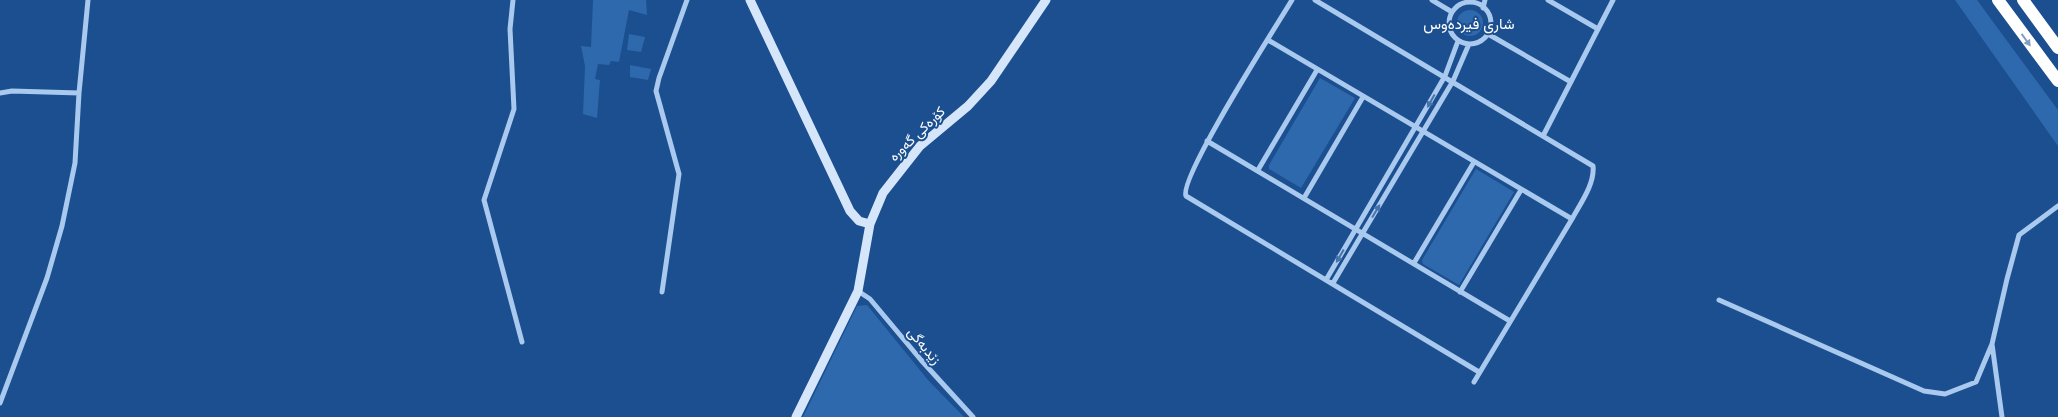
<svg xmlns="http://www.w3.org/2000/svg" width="2058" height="417" font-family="'Varela Round',Vazirmatn,sans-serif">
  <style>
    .green { fill: #2e69ad }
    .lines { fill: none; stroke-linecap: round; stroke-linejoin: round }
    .street { stroke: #a9c9ee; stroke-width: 5 }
    .secondary { stroke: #d6e6fa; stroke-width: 9 }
    .highway { stroke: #fff; stroke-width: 12 }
    .oneway { fill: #829ec1 }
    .oneway2 { fill: #4674ac }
    .labels { text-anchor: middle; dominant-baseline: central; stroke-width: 4; stroke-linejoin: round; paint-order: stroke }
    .street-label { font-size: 14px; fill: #fff; stroke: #1b4f8f }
    .neighbourhood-label { font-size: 15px; fill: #fff; stroke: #1b4f8f }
  </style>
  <rect width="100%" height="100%" fill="#1b4f8f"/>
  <path class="green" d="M593,0H646L647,15L629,10L619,62L611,61L609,65L598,64L595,79L600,80L597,118L583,114L585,66L581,46L591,47Z
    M1955,0H1977L2058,110V146Z
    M1457 23a13 13 0 1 1 26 0a13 13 0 1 1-26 0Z
    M629,34L645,37L641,52L627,50Z
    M630,65L651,69L648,80L630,77Z
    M1320,78L1355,98L1301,188L1269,169V165Z
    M1476,169L1514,192L1459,285L1423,264L1422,260Z
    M867,305L928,380L964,417H803L857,306Z"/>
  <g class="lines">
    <path class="street" d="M513,0L510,29L514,109L484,200L522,342
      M1292,0C1277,25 1178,179 1186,196L1479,372
      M1315,0L1593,166C1595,184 1580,204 1572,219L1474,382
      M1432,0L1452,12
      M1548,0L1598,29
      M1449 23a21 21 0 1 1 42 0a21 21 0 1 1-42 0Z
      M1483,8L1485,0
      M1488,34L1571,82
      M1268,40L1572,219
      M0,93L12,91L79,93
      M1543,136L1613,0
      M1207,141L1510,321
      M1258,170L1317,70
      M1304,198L1363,97
      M1414,263L1474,162
      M1326,280L1445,76L1458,41
      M1333,283L1453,81L1469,44
      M858,291L870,299L921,360L973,417
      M662,292L679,174L656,91L659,78L687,0
      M1460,292L1521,190
      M1719,300L1924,391L1945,394L1976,382L1992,344
      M0,403L47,278L62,226L75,163L79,93L88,0
      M2002,417L1992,344L2007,279L2019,235L2058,206"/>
    <path class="secondary" d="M750,0L850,211L859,221L870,224
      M796,417L858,291L870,224L883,193L920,146L968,106L991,81L1046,0"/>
    <path class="highway" d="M1998,0L2058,81
      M2023,0L2058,48"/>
  </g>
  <defs><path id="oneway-solid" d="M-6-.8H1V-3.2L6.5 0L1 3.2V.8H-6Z" transform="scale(1.25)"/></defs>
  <use class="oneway" href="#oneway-solid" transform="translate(2026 40) rotate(54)"/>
  <g class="oneway2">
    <use href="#oneway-solid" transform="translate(1431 101) rotate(119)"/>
    <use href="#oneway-solid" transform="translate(1376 211) rotate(-59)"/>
    <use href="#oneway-solid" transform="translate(1340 256) rotate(120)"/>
  </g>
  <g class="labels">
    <g class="street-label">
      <text transform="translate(917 134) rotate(-44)">کۆرەکی گەورە</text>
      <text transform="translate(924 346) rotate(50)">زێدبەگی</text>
    </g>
    <g class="neighbourhood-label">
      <text x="1469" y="24">شاری فیردەوس</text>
    </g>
  </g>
</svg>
